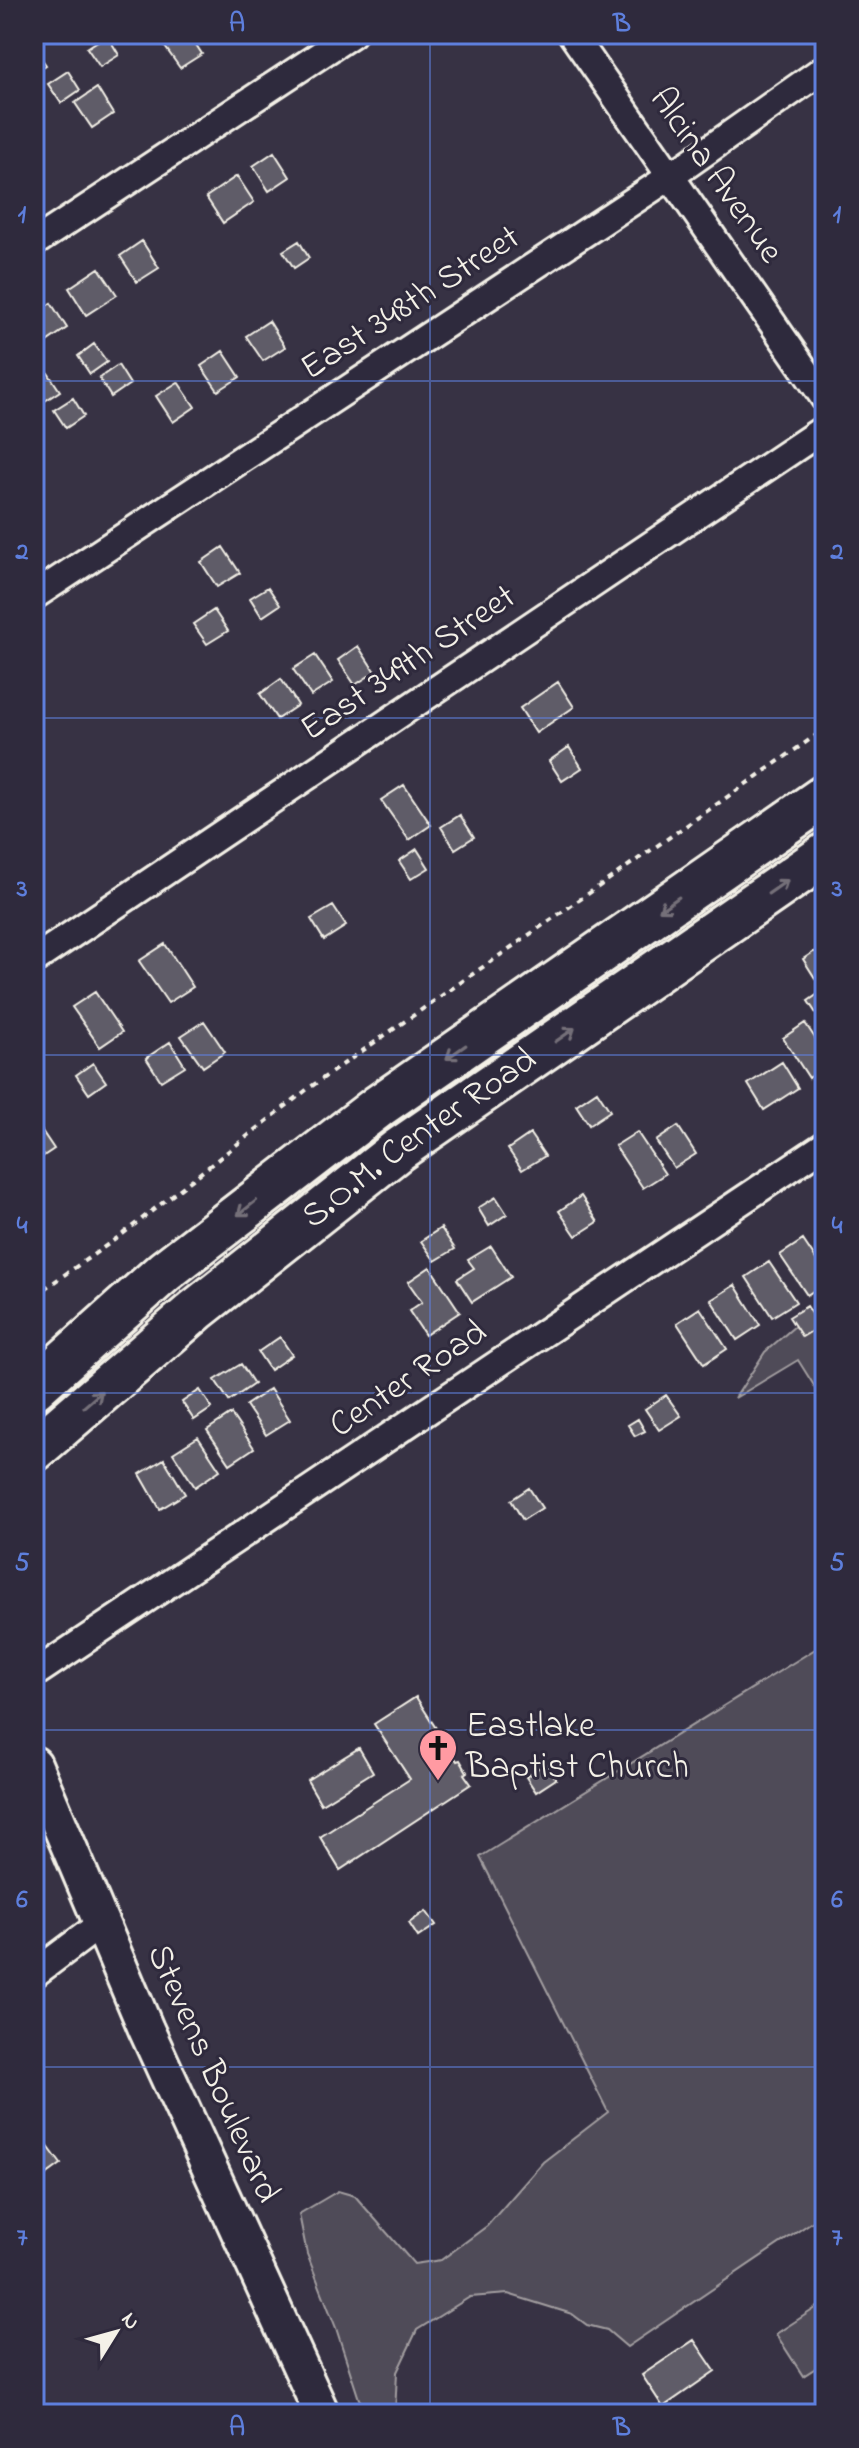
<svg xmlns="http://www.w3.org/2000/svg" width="859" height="2448" font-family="'Indie Flower',sans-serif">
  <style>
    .green { fill: #504b59; stroke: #a29ea0; stroke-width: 2 }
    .building { fill: #5f5c67; stroke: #f4f1e8; stroke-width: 2 }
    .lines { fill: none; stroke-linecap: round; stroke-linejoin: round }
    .minor-casing { stroke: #f4f1e8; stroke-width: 32 }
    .tertiary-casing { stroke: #f4f1e8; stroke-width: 40 }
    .primary-casing { stroke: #f4f1e8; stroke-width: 48 }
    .path { stroke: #f4f1e8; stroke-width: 4; stroke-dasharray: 6 6; stroke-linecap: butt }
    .minor { stroke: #2f2a3d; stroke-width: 26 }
    .tertiary { stroke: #2f2a3d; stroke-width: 34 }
    .primary { stroke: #2f2a3d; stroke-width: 42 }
    .oneway { stroke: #747079 }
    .grid { fill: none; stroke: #5e7fdd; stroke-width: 2; stroke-opacity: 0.55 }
    .labels { text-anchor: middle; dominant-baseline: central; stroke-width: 6; stroke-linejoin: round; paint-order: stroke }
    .street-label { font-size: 36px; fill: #f4f1e8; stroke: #2f2a3d }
    .poi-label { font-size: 36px; fill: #f4f1e8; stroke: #2f2a3d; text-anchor: start }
    .neatline { fill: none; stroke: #5e7fdd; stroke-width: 3 }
    .grid-label { font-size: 26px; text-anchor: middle; font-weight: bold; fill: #5e7fdd }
  </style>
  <rect width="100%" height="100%" fill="#373244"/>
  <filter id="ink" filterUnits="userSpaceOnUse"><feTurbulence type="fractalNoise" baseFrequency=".0125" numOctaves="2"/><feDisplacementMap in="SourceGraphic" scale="16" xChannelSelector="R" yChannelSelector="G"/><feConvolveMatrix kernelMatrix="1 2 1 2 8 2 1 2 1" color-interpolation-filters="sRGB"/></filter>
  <g filter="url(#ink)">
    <path class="green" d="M825,1300V1403L798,1360L735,1398L765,1352Z
      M825,1643V2213L627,2347L607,2330L587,2325L572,2314L508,2294L470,2297L417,2330L397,2372L395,2414H370L359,2399L336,2328L307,2254L299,2214L338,2191L355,2196L414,2264L441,2260L487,2226L543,2162L608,2112L480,1857Z
      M825,2302V2362L803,2376L776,2334Z"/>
    <path class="building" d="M178,34H189L202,54L180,68L163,44Z
      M107,35L119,55L100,67L87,48Z
      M34,48L46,65L34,73Z
      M68,71L80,90L61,103L48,84Z
      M97,88L113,114L92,128L75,103Z
      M274,152L290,177L269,191L253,166Z
      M237,176L254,202L223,223L206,197Z
      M142,241L159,268L137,282L120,256Z
      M299,241L309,258L294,268L283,251Z
      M99,268L117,295L86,315L69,288Z
      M51,303L67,328L45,343L34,327V314Z
      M269,321L285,347L263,361L246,336Z
      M94,344L107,362L90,374L78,356Z
      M223,351L240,377L218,391L201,366Z
      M118,365L130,384L111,397L99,378Z
      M46,370L60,391L37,406L34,401V378Z
      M178,382L195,407L173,422L156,396Z
      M73,398L84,416L66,428L54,410Z
      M223,547L240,573L217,587L201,562Z
      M268,587L280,605L262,617L250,598Z
      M214,610L228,631L207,644L193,624Z
      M358,646L375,672L355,685L338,660Z
      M315,655L333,682L311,696L293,669Z
      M281,679L298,705L277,719L260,694Z
      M558,682L574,707L536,733L520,708Z
      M569,747L582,768L562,781L549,761Z
      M404,785L431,825L409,840L381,800Z
      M460,815L474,837L455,849L441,827Z
      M417,849L429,868L411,879L399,861Z
      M333,906L346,926L324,940L311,919Z
      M165,944L193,987L168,1003L139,961Z
      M815,951L825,965V971L815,978L803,959Z
      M824,990L825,992V1027L808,1001Z
      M95,992L122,1032L100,1047L72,1007Z
      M204,1021L225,1052L203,1067L181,1036Z
      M805,1023L825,1053V1067L809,1078L783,1038Z
      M170,1042L185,1066L161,1081L146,1058Z
      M782,1062L798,1088L764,1110L748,1084Z
      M93,1063L106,1082L89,1094L76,1075Z
      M597,1091L610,1111L589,1125L576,1105Z
      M678,1126L696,1154L674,1168L656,1141Z
      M42,1131L54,1149L36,1161L34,1136Z
      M637,1132L665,1174L643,1188L615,1146Z
      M530,1134L545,1156L522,1170L508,1149Z
      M581,1196L598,1222L576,1236L559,1211Z
      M496,1197L507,1214L489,1226L478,1208Z
      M441,1228L455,1249L435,1261L421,1241Z
      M803,1240L825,1273V1283L807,1295L780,1255Z
      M491,1246L511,1277L472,1302L457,1279L474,1268L468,1260Z
      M769,1262L796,1302L772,1317L746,1277Z
      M430,1267L460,1312L425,1335L409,1311L422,1302L408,1282Z
      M735,1285L760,1325L737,1340L711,1300Z
      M807,1306L820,1326L802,1337L789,1317Z
      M700,1308L727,1349L704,1364L677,1323Z
      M280,1337L292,1355L270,1370L258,1352Z
      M241,1364L254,1384L229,1401L215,1380Z
      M270,1389L290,1420L266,1435L246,1405Z
      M200,1390L212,1408L194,1420L182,1402Z
      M666,1395L681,1416L659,1430L645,1409Z
      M231,1414L254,1448L230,1464L207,1430Z
      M638,1419L645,1431L635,1436L628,1425Z
      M198,1437L220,1470L195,1487L173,1453Z
      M164,1459L185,1494L160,1509L140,1474Z
      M529,1488L542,1508L523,1520L511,1500Z
      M416,1697L457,1761L460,1760L467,1772L464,1774L471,1784L340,1870L320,1837L410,1779L374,1724Z
      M359,1748L373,1772L321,1804L307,1780Z
      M546,1763L556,1779L536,1792L526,1777Z
      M426,1911L436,1925L418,1937L409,1923Z
      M41,2137L61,2164L39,2180L34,2172V2142Z
      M694,2340L715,2371L663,2407L642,2375Z"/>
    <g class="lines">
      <defs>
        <path id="minor" d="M572,34L825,399
          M34,243L352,34
          M34,596L671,176L825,68
          M34,960L825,428
          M34,1674L825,1145
          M34,1974L102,1923"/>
        <path id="tertiary" d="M34,1764L146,2029L322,2414"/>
        <g id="primary">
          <path d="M34,1388L165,1271L379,1106L825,796"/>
          <path id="s1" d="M34,1450L196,1310L398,1150L825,855"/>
        </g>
      </defs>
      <use href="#minor" class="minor-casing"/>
      <use href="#tertiary" class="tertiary-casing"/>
      <use href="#primary" class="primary-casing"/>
      <path class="path" d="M34,1296L120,1236L309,1088L825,729"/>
      <use href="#minor" class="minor"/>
      <use href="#tertiary" class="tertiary"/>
      <use href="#primary" class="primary"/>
    </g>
    <defs><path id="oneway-shaft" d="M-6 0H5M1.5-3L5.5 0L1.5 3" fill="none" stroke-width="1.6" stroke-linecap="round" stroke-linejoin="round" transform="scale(2)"/></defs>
    <g class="oneway">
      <use href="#oneway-shaft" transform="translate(778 887) rotate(-35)"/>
      <use href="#oneway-shaft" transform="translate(669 904) rotate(145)"/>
      <use href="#oneway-shaft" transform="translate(565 1035) rotate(-35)"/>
      <use href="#oneway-shaft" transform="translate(456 1052) rotate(145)"/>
      <use href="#oneway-shaft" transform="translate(247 1208) rotate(142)"/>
      <use href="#oneway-shaft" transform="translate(93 1399) rotate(-41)"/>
    </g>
  </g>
  <path class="grid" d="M430,34V2414M34,381H825M34,718H825M34,1055H825M34,1393H825M34,1730H825M34,2067H825"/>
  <defs>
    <symbol id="church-pin" viewBox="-11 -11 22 30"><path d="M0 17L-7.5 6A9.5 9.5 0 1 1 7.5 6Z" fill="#ff9aa2" stroke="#2f2a3d"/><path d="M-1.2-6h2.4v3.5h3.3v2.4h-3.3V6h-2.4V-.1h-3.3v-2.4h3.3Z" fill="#111"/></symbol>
  </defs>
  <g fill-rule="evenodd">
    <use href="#church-pin" x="416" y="1726" width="44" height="60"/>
  </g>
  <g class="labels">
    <g class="street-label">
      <text transform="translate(715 176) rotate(55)">Alcina Avenue</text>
      <text transform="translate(411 304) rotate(-33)">East 348th Street</text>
      <text transform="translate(409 664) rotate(-34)">East 349th Street</text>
      <text stroke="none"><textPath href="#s1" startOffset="496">S.O.M. Center Road</textPath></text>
      <text transform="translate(409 1380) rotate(-34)">Center Road</text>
      <text transform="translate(212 2074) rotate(66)">Stevens Boulevard</text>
    </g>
    <g class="poi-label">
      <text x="466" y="1727">Eastlake<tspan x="466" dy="41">Baptist Church</tspan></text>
    </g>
  </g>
  <rect width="859" height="2448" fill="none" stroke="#2f2a3d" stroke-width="88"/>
  <g transform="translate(116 2332) rotate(53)" stroke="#2f2a3d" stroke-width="6" paint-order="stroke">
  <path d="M0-6L14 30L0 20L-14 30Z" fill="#f4f1e8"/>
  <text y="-12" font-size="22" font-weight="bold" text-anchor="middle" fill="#f4f1e8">N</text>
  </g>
  <rect x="44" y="44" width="771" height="2360" class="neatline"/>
  <g class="grid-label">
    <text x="237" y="31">A</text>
    <text x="622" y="31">B</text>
    <text x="22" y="222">1</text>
    <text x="837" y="222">1</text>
    <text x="22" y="559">2</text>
    <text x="837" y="559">2</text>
    <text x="22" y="896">3</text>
    <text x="837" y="896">3</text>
    <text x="22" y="1233">4</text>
    <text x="837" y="1233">4</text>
    <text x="22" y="1570">5</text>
    <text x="837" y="1570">5</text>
    <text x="22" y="1907">6</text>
    <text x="837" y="1907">6</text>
    <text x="22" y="2245">7</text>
    <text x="837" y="2245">7</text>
    <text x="237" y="2435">A</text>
    <text x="622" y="2435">B</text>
  </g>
</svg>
